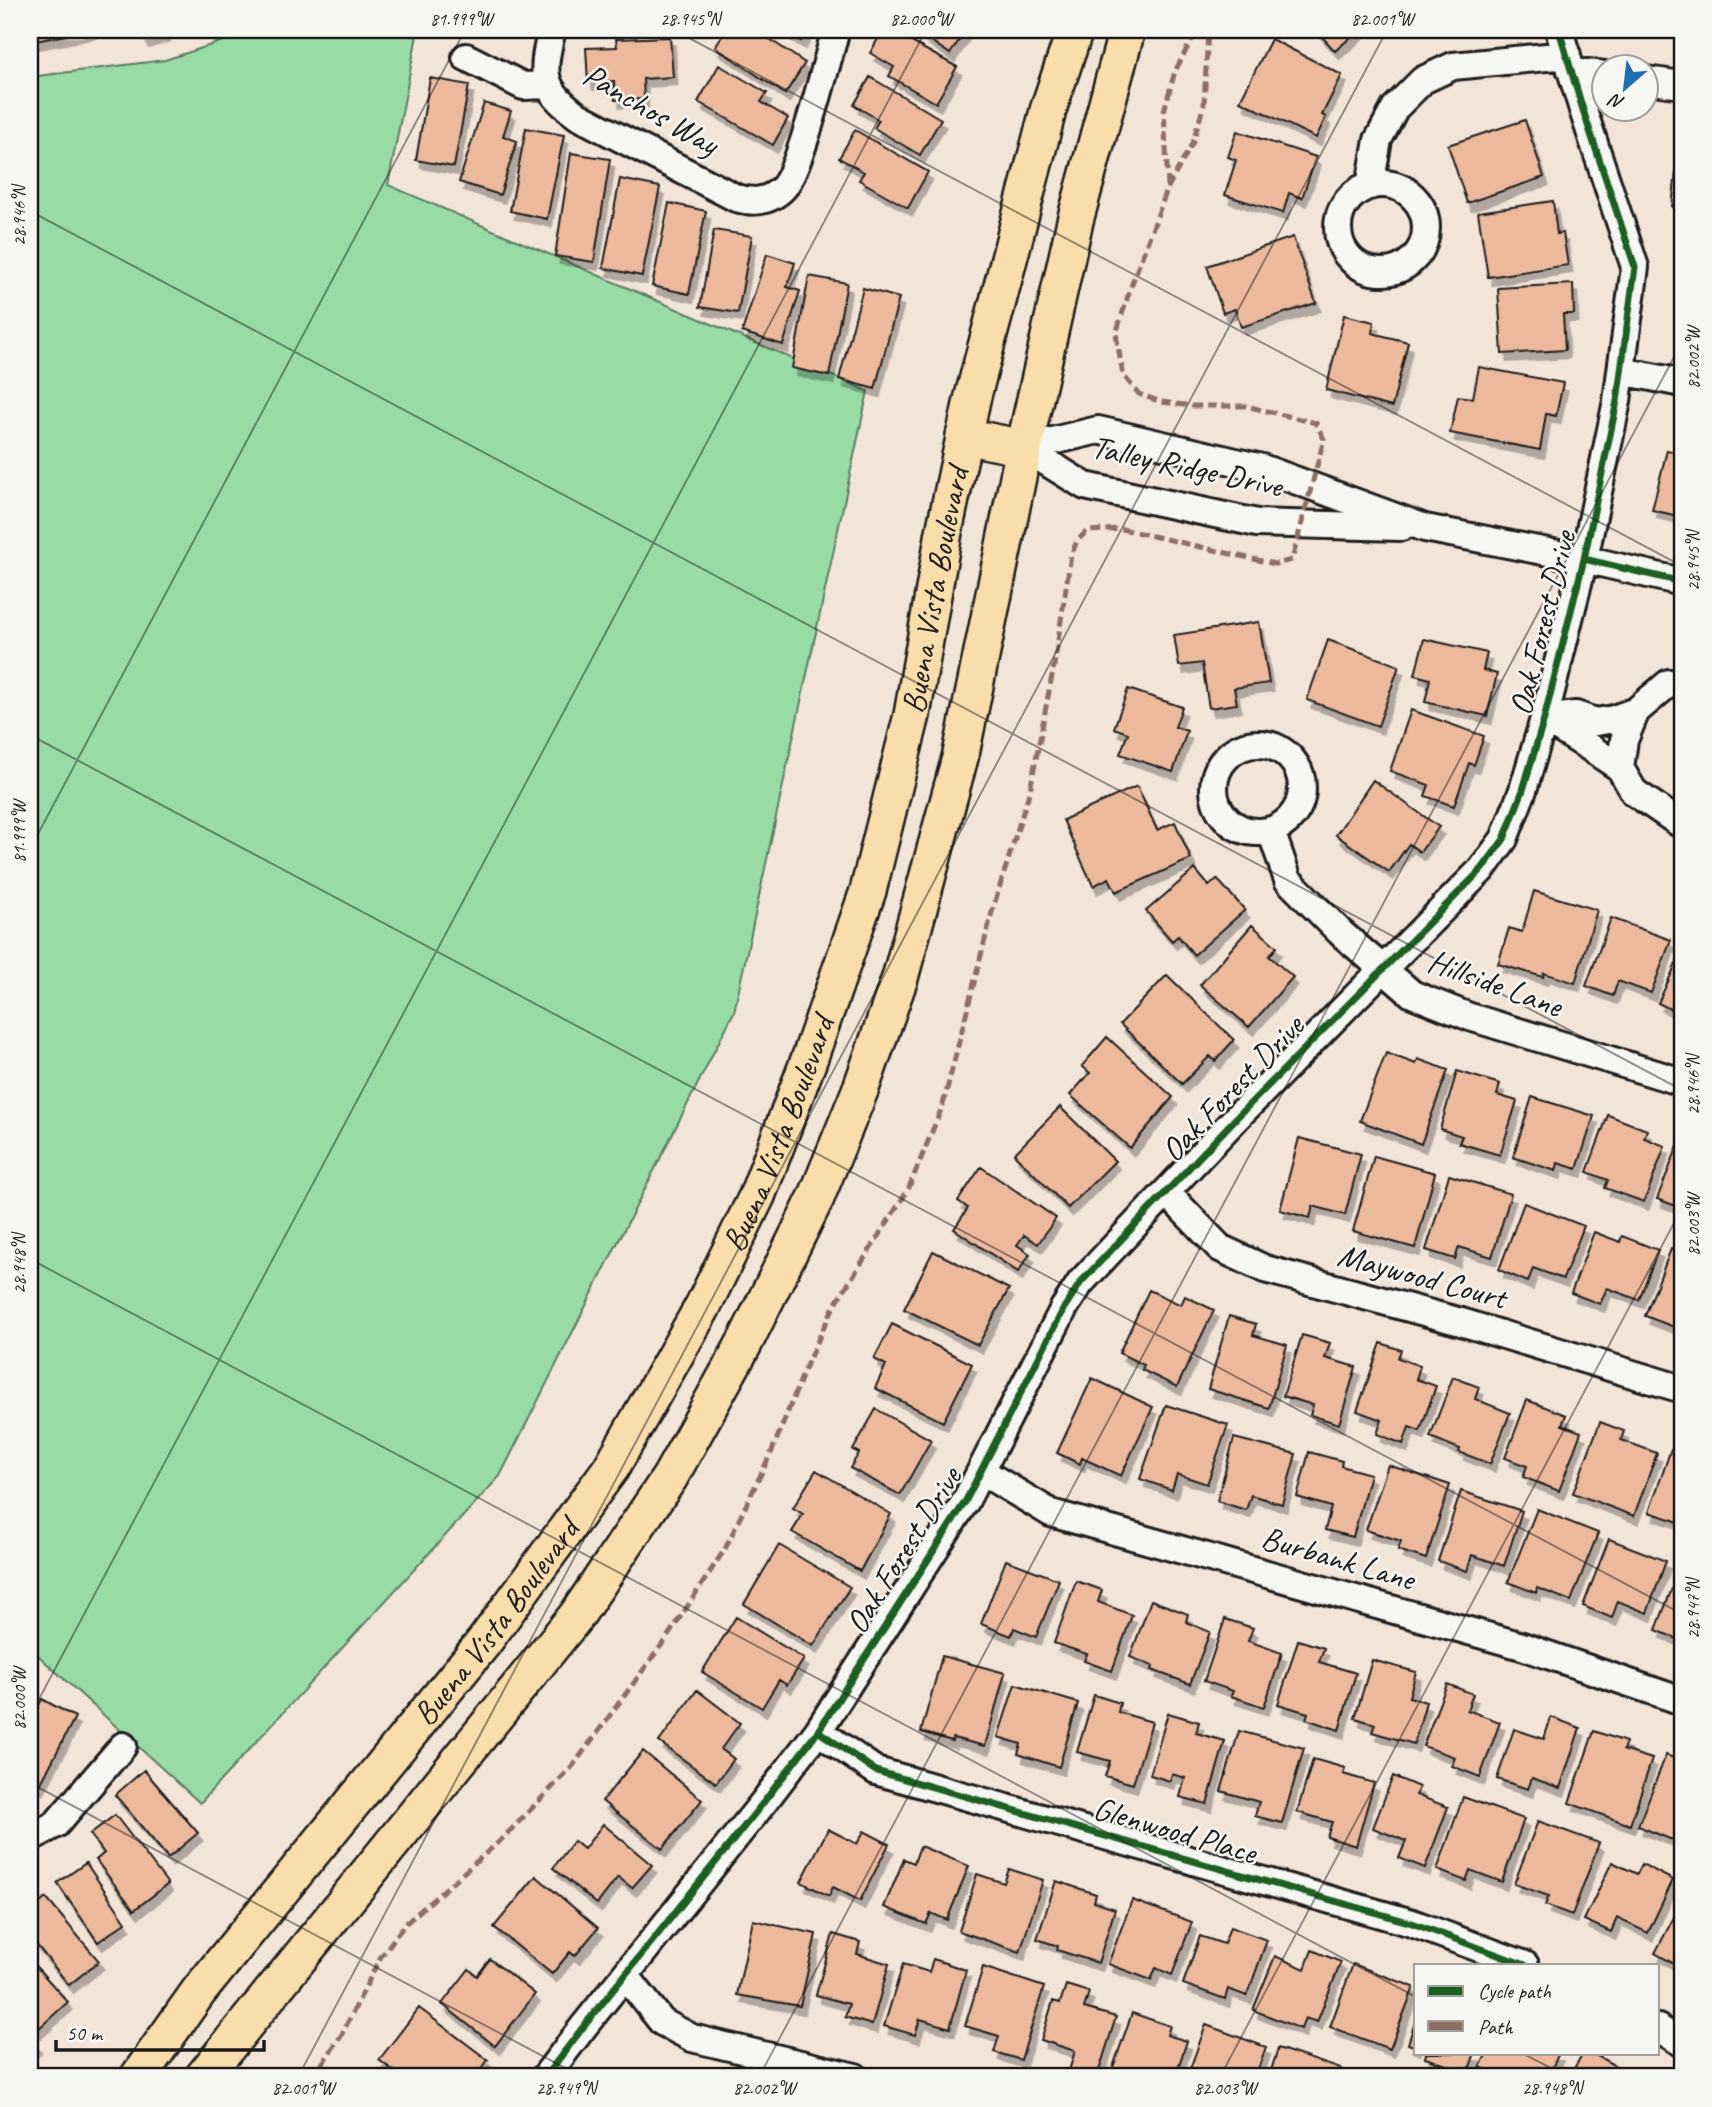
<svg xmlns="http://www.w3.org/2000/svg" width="1712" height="2107" font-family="Caveat,sans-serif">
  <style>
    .green { fill: #98dba6; stroke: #5a7c61; stroke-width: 2 }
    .building { fill: #ecb99d; stroke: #1c1c1c; stroke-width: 2; filter: url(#shadow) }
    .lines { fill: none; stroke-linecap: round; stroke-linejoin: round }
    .minor-casing { stroke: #1c1c1c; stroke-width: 32 }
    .major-casing { stroke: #1c1c1c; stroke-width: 40 }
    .minor { stroke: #f6f6f2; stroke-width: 26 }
    .major { stroke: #f9ddab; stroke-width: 35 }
    .quiet { stroke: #8d6e63; stroke-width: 5; stroke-dasharray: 10 5; stroke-linecap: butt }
    .cycleway-casing { stroke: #f6f6f2; stroke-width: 11 }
    .cycleway { stroke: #1b5e20; stroke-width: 7 }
    .ticks { fill: none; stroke: #1c1c1c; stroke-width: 2; stroke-opacity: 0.45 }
    .labels { text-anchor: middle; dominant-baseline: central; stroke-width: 5; stroke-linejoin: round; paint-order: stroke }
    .street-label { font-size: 33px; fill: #1c1c1c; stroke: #f6f6f2 }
    .neatline { fill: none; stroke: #1c1c1c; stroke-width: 2.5 }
    .ticks-label { font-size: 18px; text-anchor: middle; fill: #1c1c1c }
  </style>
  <defs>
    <filter id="shadow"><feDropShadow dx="4.5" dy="8" stdDeviation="0" flood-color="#0004"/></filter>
  </defs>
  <rect width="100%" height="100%" fill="#f3e4d8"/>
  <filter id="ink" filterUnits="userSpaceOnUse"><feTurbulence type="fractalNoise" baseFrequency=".0143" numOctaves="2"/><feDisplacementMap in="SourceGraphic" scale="14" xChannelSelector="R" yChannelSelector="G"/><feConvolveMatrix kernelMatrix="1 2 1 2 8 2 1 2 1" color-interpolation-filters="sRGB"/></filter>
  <g filter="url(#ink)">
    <path class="green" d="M257,30H418L388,185L868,391L734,1012L500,1476L200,1803L30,1648V77L165,60Z"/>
    <path class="building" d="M30,30H92L30,42Z
      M141,30H165L166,33L144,40Z
      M726,30H756L805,63L785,94L715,47Z
      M783,30H807L801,41Z
      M883,30H890L957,67L936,103L889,76L894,67L870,53Z
      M915,30H966L950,54Z
      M1316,30H1359L1335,51Z
      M670,37L673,77L643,79L644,99L615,100L614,81L588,82L586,48L617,47L616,39Z
      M1271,39L1342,75L1322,115L1326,117L1316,138L1240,101Z
      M719,65L767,93L761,102L788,118L773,145L698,102Z
      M870,77L941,119L920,155L874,128L879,120L854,105Z
      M430,78L469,85L454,167L416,160Z
      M484,103L511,111L503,136L517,141L500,195L459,182Z
      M1525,120L1544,177L1467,203L1448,145Z
      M526,128L564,135L547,219L510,211Z
      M855,130L928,172L908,208L859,180L864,172L839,158Z
      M1237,131L1316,157L1302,198L1289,193L1283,213L1225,195L1236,160L1228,157Z
      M1679,145H1682V208L1672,207Z
      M571,153L610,159L594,262L555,256Z
      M620,179L660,187L642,276L603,268Z
      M1553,201L1557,234L1563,233L1568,265L1488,277L1478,212Z
      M669,203L706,211L689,294L652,286Z
      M714,230L752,236L738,313L700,307Z
      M1293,237L1316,303L1241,327L1235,309L1223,313L1207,266Z
      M767,254L795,263L787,287L800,291L783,345L742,332Z
      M809,276L847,283L829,376L792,368Z
      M1573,284L1574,314H1563L1565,350L1502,354L1498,288Z
      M863,288L899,298L875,389L839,379Z
      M1344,315L1374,322L1372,333L1408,342L1392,407L1326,390Z
      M1479,367L1563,383L1556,416L1546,414L1540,450L1450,433L1458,396L1473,398Z
      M1667,450L1682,454V517L1652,510Z
      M1259,622L1269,683L1234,688L1237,704L1209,708L1202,663L1179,666L1174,635Z
      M1424,639L1487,653L1483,670L1497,674L1487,716L1425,702L1430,679L1415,675Z
      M1328,640L1399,666L1378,726L1307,700Z
      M1128,689L1182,707L1175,727L1187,731L1173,772L1120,754L1128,733L1114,728Z
      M1411,710L1484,736L1474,765L1469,763L1454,806L1425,796L1429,785L1390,771Z
      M1373,780L1439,827L1420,852L1409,844L1389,872L1336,835Z
      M1137,786L1157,830L1175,822L1191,859L1116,892L1109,878L1093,886L1063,820Z
      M1195,869L1209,886L1217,879L1245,910L1194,955L1178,936L1172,941L1146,911Z
      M1534,891L1597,910L1575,983L1544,973L1543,977L1498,964L1509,928L1522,932Z
      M1611,918L1671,940L1651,993L1618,981L1613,996L1586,986Z
      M1252,925L1277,947L1269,956L1293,977L1249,1027L1200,985Z
      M1682,951V1015L1658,1003Z
      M1167,975L1234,1040L1215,1061L1210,1056L1182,1084L1120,1024Z
      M1107,1037L1173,1097L1130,1148L1070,1095L1090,1073L1082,1066Z
      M1386,1053L1416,1064L1418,1059L1448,1070L1421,1144L1360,1121Z
      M1457,1071L1500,1084L1497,1095L1517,1101L1500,1155L1459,1143L1462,1136L1440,1129Z
      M1532,1097L1594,1116L1577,1169L1558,1163L1556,1171L1513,1157Z
      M1060,1107L1115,1161L1068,1208L1014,1154Z
      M1608,1115L1647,1130L1644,1138L1665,1146L1644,1202L1605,1188L1608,1180L1587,1172Z
      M1299,1138L1361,1154L1345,1215L1313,1206L1310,1218L1280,1210Z
      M1681,1138L1682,1139V1208L1657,1199Z
      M1374,1156L1435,1173L1415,1248L1353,1231Z
      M981,1167L1056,1218L1038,1244L1024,1235L1017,1245L1030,1254L1018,1272L954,1229L968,1208L958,1201Z
      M1449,1175L1511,1194L1492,1257L1459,1247L1455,1259L1426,1250Z
      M1524,1203L1584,1226L1563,1279L1533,1268L1528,1282L1499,1270Z
      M1594,1232L1620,1242L1622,1236L1658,1250L1639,1300L1607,1288L1600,1304L1571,1293Z
      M1671,1249L1682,1253V1312L1680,1311L1674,1327L1645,1316Z
      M933,1251L1009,1289L978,1345L904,1309Z
      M1149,1290L1181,1305L1185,1296L1214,1310L1177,1387L1142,1370L1144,1365L1119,1353Z
      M1229,1316L1256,1324L1253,1335L1287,1345L1269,1408L1208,1389Z
      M892,1324L972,1364L943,1422L875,1388L886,1365L874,1359Z
      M1302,1335L1330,1343L1325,1358L1356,1367L1339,1424L1310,1415L1313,1405L1283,1396Z
      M1381,1343L1401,1350L1398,1358L1420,1366L1416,1379L1436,1386L1420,1431L1409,1427L1403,1444L1377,1434L1382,1420L1357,1411Z
      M1453,1377L1479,1387L1475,1399L1510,1413L1490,1464L1459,1452L1460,1449L1430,1437Z
      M1092,1378L1153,1407L1121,1476L1082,1458L1080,1464L1057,1453Z
      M1527,1400L1566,1415L1562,1425L1581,1432L1559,1491L1523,1477L1527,1466L1505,1458Z
      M1166,1405L1228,1425L1207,1484L1177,1474L1172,1490L1140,1479Z
      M876,1409L931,1440L900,1495L850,1468L859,1453L853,1450Z
      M1600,1422L1624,1431L1621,1440L1657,1453L1634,1516L1573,1493Z
      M1234,1438L1296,1454L1282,1504L1251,1495L1246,1510L1217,1501Z
      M1671,1449L1682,1453V1523L1649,1512Z
      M1309,1452L1342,1461L1341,1466L1370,1474L1353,1537L1325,1530L1331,1507L1297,1497Z
      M1388,1465L1450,1485L1426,1559L1398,1550L1401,1541L1366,1530Z
      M816,1470L891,1514L860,1571L792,1532L803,1514L793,1508Z
      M1461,1491L1522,1511L1504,1566L1472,1555L1467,1571L1438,1561Z
      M1537,1509L1598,1533L1571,1601L1537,1588L1536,1593L1508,1582Z
      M1609,1539L1666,1561L1647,1613L1618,1601L1612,1618L1583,1606Z
      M779,1545L850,1587L813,1646L744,1604Z
      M1006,1560L1059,1580L1036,1637L1014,1628L1011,1636L981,1624Z
      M1681,1565L1682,1566V1641L1656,1630Z
      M1076,1581L1102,1590L1098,1602L1132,1615L1112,1671L1084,1661L1087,1654L1054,1643Z
      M1151,1600L1188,1614L1186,1622L1210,1632L1190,1684L1152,1670L1153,1666L1130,1657Z
      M736,1617L804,1659L787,1685L779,1680L762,1708L702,1672Z
      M1225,1619L1253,1628L1248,1641L1282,1653L1264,1707L1231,1696L1233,1691L1204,1681Z
      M1298,1640L1324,1648L1319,1662L1356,1673L1339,1730L1306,1719L1308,1713L1278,1704Z
      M942,1656L1005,1673L985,1746L953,1738L952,1741L921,1732Z
      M1372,1660L1416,1672L1409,1697L1426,1702L1414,1744L1372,1732L1375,1724L1355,1718Z
      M1015,1684L1078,1703L1059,1767L1018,1754L1021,1744L998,1737Z
      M1447,1684L1473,1694L1467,1710L1500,1722L1480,1777L1452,1766L1455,1757L1423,1746Z
      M697,1690L740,1723L721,1749L734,1759L716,1783L659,1742Z
      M1094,1695L1120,1703L1118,1712L1152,1722L1133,1784L1105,1776L1110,1761L1077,1752Z
      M42,1699L75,1717L39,1787L30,1783V1723Z
      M1168,1713L1199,1722L1196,1733L1225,1741L1207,1804L1180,1797L1185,1778L1172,1774L1170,1781L1150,1775Z
      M1551,1717L1580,1728L1560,1788L1532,1778L1528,1789L1497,1779L1514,1729L1544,1739Z
      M1239,1731L1304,1748L1282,1823L1255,1816L1259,1802L1221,1791Z
      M1594,1731L1626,1742L1623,1750L1652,1759L1630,1825L1569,1803Z
      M643,1751L702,1800L662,1849L602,1801Z
      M1666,1755L1682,1761V1844L1638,1826Z
      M1313,1759L1345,1768L1343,1774L1374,1783L1356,1846L1327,1837L1332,1822L1297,1812Z
      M144,1770L198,1833L168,1858L115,1795Z
      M1393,1776L1419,1787L1416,1795L1448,1807L1425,1868L1399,1858L1406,1841L1373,1828Z
      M1463,1797L1524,1819L1502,1882L1470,1870L1466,1881L1437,1870Z
      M115,1815L168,1884L134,1910L96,1860L104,1853L90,1834Z
      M1538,1821L1599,1843L1572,1915L1545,1905L1549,1896L1514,1884Z
      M603,1824L652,1865L632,1888L618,1877L597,1904L553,1868L574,1841L584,1849Z
      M828,1829L857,1844L864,1831L889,1844L860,1901L833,1887L829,1896L801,1882Z
      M920,1846L969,1866L947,1920L931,1913L926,1924L884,1907L904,1859L914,1863Z
      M1612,1862L1637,1874L1642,1864L1673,1880L1648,1933L1617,1918L1611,1932L1584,1920Z
      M86,1863L126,1922L98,1942L57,1883Z
      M1009,1869L1043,1880L1020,1952L959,1931L977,1874L1004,1883Z
      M536,1876L598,1928L575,1956L570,1952L552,1974L494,1927Z
      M1056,1881L1096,1894L1094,1902L1115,1909L1098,1963L1057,1950L1058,1946L1037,1939Z
      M46,1898L99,1961L69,1985L30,1937V1911Z
      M1132,1900L1192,1922L1172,1975L1156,1968L1151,1980L1108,1964Z
      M1682,1902V1964L1680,1967L1655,1953Z
      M753,1920L816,1934L800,2006L737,1995Z
      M1230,1927L1267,1940L1247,1996L1228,1989L1225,1999L1183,1984L1200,1936L1224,1944Z
      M833,1934L860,1942L857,1954L889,1964L872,2025L845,2017L849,2004L816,1995Z
      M1312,1950L1341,1962L1317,2022L1305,2018L1301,2029L1253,2010L1275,1956L1305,1969Z
      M490,1959L535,1994L495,2046L442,2004L469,1969L477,1976Z
      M933,1959L966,1970L950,2028L920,2019L915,2035L884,2026L903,1964L929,1972Z
      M30,1960L68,2002L36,2031L30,2023Z
      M1353,1964L1414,1987L1390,2049L1330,2027Z
      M983,1967L1044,1987L1021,2060L994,2052L999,2036L965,2026Z
      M1066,1985L1089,1992L1084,2008L1116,2017L1097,2077H1089L1069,2071L1075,2051L1041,2040L1053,2001L1060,2003Z
      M419,2008L488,2060L476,2076L472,2074L470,2077H402L379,2060Z
      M1132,2013L1170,2026L1167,2035L1187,2041L1175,2077H1132L1112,2070Z
      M1416,2019V2047L1408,2044Z
      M1206,2025L1266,2047L1255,2077H1187Z
      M30,2037L37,2045L30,2051Z
      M1278,2048L1341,2069L1338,2077H1269Z
      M1426,2053H1475L1468,2072L1425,2058Z
      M1487,2053H1559L1548,2077H1502L1480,2067Z
      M1583,2053H1592L1621,2069L1617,2077H1569Z"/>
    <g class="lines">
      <defs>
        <path id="minor" d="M552,30C541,73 540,88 578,116L736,198C753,203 768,202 782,189C800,173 827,59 836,30
          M466,57L523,86L548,85
          M1571,71L1604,75
          M1646,80L1682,85
          M1338 228a44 44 0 1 1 88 0a44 44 0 1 1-88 0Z
          M1370,186L1378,140L1395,108L1423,80L1453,66L1567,55
          M1621,371L1682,383
          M1024,448L1098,430L1262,468L1425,528L1584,559L1682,582
          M1024,448L1085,486L1257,523L1402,527
          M1544,719L1589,747L1620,768L1634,792L1682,825
          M1544,719L1576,715L1596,722L1614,719L1636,711
          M1214 788a44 44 0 1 1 88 0a44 44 0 1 1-88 0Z
          M1620,768L1624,740L1636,711L1669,683L1682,684
          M1271,831L1288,880L1341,933L1412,994L1470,1017L1682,1082
          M1166,1192L1220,1248L1265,1269L1461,1322L1682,1389
          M981,1471L1051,1513L1522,1646L1682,1701
          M818,1731L876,1771L1412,1923L1525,1965
          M30,1838L56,1824L123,1746
          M625,1975L662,2022L692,2038L855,2077
          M1658,2028L1682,2043
          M545,2077L584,2026L763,1803L818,1731L965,1502L1064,1308L1081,1282L1238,1116L1482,869L1504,839L1523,790L1544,719L1584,559L1617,401L1635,267L1583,110L1559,30"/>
        <g id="major">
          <path d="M964,436L1024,448"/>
          <path id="s1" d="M138,2077L199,1991L484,1642L611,1468L702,1308L757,1196L810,1057L868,891L912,715L944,532L972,400L1049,107L1075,30"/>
          <path d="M203,2077L577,1615L670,1477L745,1342L816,1198L861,1088L900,978L961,754L1024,448L1075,221L1127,30"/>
        </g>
      </defs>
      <use href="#minor" class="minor-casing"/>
      <use href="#major" class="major-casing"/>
      <use href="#minor" class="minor"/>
      <use href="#major" class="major"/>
      <path class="quiet" d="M1168,187L1164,111L1175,71L1197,30
        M313,2077L341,2036L380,1958L405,1924L501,1840L572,1767L666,1639L725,1549L772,1451L809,1359L834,1306L908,1190L943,1105L993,908L1030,790L1055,660L1071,555L1077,541L1087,531L1122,529L1275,564L1292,560L1324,439L1316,423L1246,406H1193L1161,402L1139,394L1123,375L1116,334L1130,289L1168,187L1192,144L1204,105L1208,30"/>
      <defs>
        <path id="cycleway" d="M1584,559L1682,582
          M818,1731L876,1771L1412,1923L1525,1965
          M545,2077L584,2026L763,1803L818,1731L965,1502L1064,1308L1081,1282L1238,1116L1482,869L1504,839L1523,790L1544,719L1584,559L1617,401L1635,267L1583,110L1559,30"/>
      </defs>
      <use href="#cycleway" class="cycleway-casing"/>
      <use href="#cycleway" class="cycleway"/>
    </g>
  </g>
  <path class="ticks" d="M674,30L1682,566M1660,30L1682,42M30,211L1682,1090M30,735L1682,1614M30,849L465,30M30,1259L1416,1997M30,1716L926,30M30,1783L582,2077M1522,2053L1568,2077M298,2077L1387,30M759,2077L1682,342M1220,2077L1682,1208M1681,2077L1682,2075"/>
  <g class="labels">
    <g class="street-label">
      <text transform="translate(651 109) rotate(30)">Panchos Way</text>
      <text transform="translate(1187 466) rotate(12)">Talley Ridge Drive</text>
      <text stroke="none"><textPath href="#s1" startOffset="1713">Buena Vista Boulevard</textPath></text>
      <text transform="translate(1542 623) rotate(-76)">Oak Forest Drive</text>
      <text transform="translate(1495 983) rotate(20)">Hillside Lane</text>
      <text transform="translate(1232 1088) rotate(-46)">Oak Forest Drive</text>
      <text stroke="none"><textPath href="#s1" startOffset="1146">Buena Vista Boulevard</textPath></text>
      <text transform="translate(1422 1276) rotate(15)">Maywood Court</text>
      <text transform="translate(903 1550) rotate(-58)">Oak Forest Drive</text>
      <text transform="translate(1338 1558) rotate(16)">Burbank Lane</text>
      <text stroke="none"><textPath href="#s1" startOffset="579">Buena Vista Boulevard</textPath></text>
      <text transform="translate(1175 1830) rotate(16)">Glenwood Place</text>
    </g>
  </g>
  <rect width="1712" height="2107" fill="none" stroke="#f6f6f2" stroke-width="77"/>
  <rect x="1414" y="1964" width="245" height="91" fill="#f6f6f2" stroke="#9f9f9c" stroke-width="2"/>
  <rect x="1428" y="1986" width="35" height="10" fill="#1b5e20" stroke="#9f9f9c" stroke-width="2"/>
  <text x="1478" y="1998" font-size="21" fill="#1c1c1c">Cycle path</text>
  <rect x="1428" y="2021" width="35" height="10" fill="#8d6e63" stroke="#9f9f9c" stroke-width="2"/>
  <text x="1478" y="2034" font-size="21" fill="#1c1c1c">Path</text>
  <g transform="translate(1625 88) rotate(208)"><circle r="33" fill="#f6f6f2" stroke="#9f9f9c" stroke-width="2"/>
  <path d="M0-5L12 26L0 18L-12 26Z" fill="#1f6fb2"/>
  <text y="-10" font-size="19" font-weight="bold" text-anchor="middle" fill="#1c1c1c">N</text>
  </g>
  <path d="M56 2040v10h208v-10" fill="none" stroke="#1c1c1c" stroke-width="3.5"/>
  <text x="66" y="2040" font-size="21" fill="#1c1c1c" stroke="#f6f6f2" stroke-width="5" paint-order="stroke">50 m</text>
  <rect x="38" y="38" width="1636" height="2030" class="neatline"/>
  <g class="ticks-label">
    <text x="461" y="25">81.999°W</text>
    <text x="690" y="25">28.945°N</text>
    <text x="921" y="25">82.000°W</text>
    <text x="1382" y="25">82.001°W</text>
    <text transform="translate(19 216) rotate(-90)" y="6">28.946°N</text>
    <text transform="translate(1693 358) rotate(-90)" y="6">82.002°W</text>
    <text transform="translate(1693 561) rotate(-90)" y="6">28.945°N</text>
    <text transform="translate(19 832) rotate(-90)" y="6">81.999°W</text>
    <text transform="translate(1693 1085) rotate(-90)" y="6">28.946°N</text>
    <text transform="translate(1693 1225) rotate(-90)" y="6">82.003°W</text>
    <text transform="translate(19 1264) rotate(-90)" y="6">28.948°N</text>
    <text transform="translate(1693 1609) rotate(-90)" y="6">28.947°N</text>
    <text transform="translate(19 1699) rotate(-90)" y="6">82.000°W</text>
    <text x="303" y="2094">82.001°W</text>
    <text x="566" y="2094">28.949°N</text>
    <text x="764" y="2094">82.002°W</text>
    <text x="1225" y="2094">82.003°W</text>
    <text x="1552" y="2094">28.948°N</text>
  </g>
</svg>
